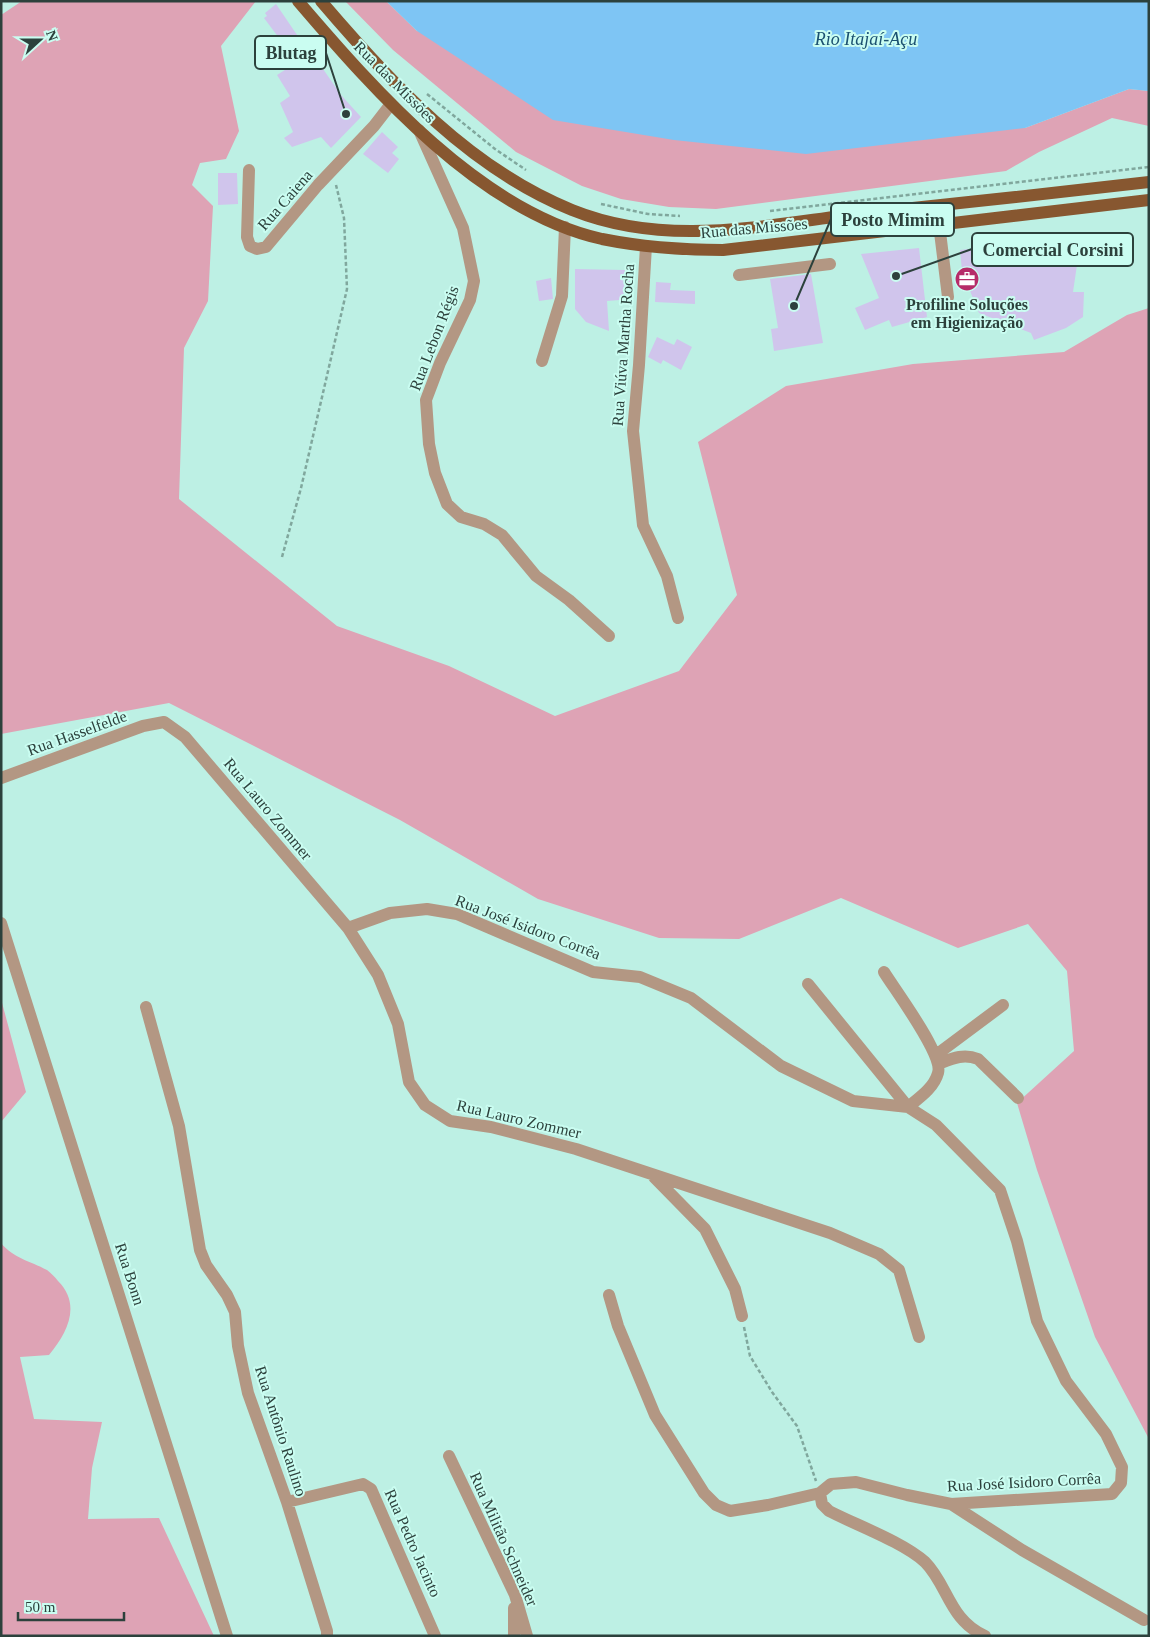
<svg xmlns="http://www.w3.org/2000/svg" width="1150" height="1637" font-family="Georgia,serif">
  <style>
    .green { fill: #dea3b5 }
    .water { fill: #7ec5f4 }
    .building { fill: #d0c5ec }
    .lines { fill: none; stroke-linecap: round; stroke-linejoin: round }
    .path { stroke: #80a79d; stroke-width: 2.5; stroke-dasharray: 4 2.5; stroke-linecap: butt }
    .minor { stroke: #b39783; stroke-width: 12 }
    .major { stroke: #875730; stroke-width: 12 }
    .labels { text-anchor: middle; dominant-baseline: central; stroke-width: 4; stroke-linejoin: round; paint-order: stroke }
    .street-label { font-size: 16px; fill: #2c413c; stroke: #cafdf1 }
    .poi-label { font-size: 16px; font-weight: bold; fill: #2c413c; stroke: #cafdf1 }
    .water-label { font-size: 18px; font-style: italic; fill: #1b5171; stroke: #cafdf1 }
    .leader { fill: none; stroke: #2c413c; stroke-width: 2 }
    .callout-dot { fill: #2c413c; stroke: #cafdf1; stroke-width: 2 }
    .callout { fill: #cafdf1; stroke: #2c413c; stroke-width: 2 }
    .callout-label { font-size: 18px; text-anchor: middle; font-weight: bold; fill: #2c413c }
  </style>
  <rect width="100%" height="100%" fill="#bdf0e4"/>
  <path class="green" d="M22,1H256L221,46L239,131L226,159L200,163L192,185L213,206L208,301L184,348L179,499L337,626L449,666L555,716L679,671L737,595L698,442L786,386L913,364L1064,352L1127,315L1149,308V1439L1095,1337L1037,1170L1017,1103L1074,1051L1067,971L1028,924L958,948L841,898L739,939L659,938L538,899L400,820L169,703L1,734V15Z
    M345,1H386L417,31L1025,128L1129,89L1149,91V126L1112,118L1039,152L1006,171L716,209L669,207L621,199L582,186L516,152L393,50Z
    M1,999L26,1092L1,1122Z
    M1,1243C13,1258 30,1261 47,1270C51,1273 55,1277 58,1281C82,1305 67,1333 49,1355L20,1357L34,1419L102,1422L92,1468L88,1519L159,1518L214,1636H1Z"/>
  <path class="water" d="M386,1H1149V91L1129,89L1025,128L806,154L674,140L553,120L417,31Z"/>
  <path class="building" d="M276,4L310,54L312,53L341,95L361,117L331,148L321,137L292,147L284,138L293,132L280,103L290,96L277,75L288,68L274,49L282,42L264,18L267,16L265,13Z
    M382,132L398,147L392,153L399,159L388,173L363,154Z
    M218,173H237L238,204L218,205Z
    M1081,238L1073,292H1084L1083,317L1066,328L1034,340L1031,333L979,313L962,271L960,250L998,246L1000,252Z
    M919,248L927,317L892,327L889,320L865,330L855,308L879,298L861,254Z
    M575,269L625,270L629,273L632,299L607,301L609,331L586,322L575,309Z
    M811,274L823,343L774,351L771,329L778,328L770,279Z
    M551,278L553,299L539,301L536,281Z
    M656,282L671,283L670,290L695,291V304L655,302Z
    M657,337L674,345L677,339L692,347L681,370L663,360L661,364L648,357Z"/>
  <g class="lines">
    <path class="path" d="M427,94L495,149L526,170
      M601,204L648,214L680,216
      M770,211L1149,167
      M282,557L301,488L347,289L344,218L336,185
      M744,1327L750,1356L772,1392L797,1426L816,1481"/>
    <path class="minor" d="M419,130L463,228L474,281L470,300L440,363L426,400L429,444L435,473L447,504L461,517L484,524L502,535L536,576L569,600L609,636
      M249,170L247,237L250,246L257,249L266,247L318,185L374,126L391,104
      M939,224L948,297
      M646,246L639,365L633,431L643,525L667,576L678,618
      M739,275L830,264
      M542,361L562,296L565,227
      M1,778L143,726L164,722L185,737L348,928L378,975L398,1024L409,1082L425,1105L450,1121L491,1127L576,1149L830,1233L879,1254L899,1270L919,1337
      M1,923L227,1636
      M348,928L390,913L427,909L457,914L593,972L640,977L691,998L781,1066L853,1101L908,1107L936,1125L1000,1190L1017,1241L1037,1321L1066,1381L1106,1434L1122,1467L1121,1483L1112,1494L951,1504L907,1495L856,1482L831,1484L820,1493L822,1504L829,1511C856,1525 903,1542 925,1562C948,1585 949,1620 985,1636
      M884,972C895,990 944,1055 938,1073C934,1088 919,1098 908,1107
      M808,984L908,1107
      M146,1007L179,1126L200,1250L206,1265L227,1295L235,1312L238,1346L248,1393L287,1502L327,1631V1636
      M936,1055L1003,1005
      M938,1064C951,1059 963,1053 978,1059L1018,1098
      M654,1177L705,1229L735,1289L742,1316
      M609,1295L618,1326L655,1415L704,1493L716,1505L730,1511L768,1505L820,1493
      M449,1456L515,1595L527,1636
      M287,1502L363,1484L371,1489L435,1636
      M951,1504L1022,1550L1144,1620
      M514,1636V1608"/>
    <path class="major" d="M298,1C375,91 481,212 602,239C642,247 682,250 723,250L1149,200
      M321,1C391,83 470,169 572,210C669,249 768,224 866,213C960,203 1055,193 1149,182"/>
  </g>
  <defs>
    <symbol id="office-disc" viewBox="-11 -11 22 22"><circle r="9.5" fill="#b62c69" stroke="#cafdf1"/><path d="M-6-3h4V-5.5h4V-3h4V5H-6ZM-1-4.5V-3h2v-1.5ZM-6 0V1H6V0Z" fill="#fff"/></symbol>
  </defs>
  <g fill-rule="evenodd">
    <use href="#office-disc" x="953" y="265" width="28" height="28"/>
  </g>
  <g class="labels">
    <g class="street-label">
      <text transform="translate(395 82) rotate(45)">Rua das Missões</text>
      <text transform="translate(285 200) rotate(-49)">Rua Caiena</text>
      <text transform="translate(754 228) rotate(-5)">Rua das Missões</text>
      <text transform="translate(434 338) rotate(-69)">Rua Lebon Régis</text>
      <text transform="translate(623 345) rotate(-86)">Rua Viúva Martha Rocha</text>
      <text transform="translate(77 733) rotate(-20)">Rua Hasselfelde</text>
      <text transform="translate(268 809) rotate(50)">Rua Lauro Zommer</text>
      <text transform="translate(528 927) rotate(21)">Rua José Isidoro Corrêa</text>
      <text transform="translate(519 1119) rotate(13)">Rua Lauro Zommer</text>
      <text transform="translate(130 1274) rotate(72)">Rua Bonn</text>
      <text transform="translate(281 1431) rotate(72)">Rua Antônio Raulino</text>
      <text transform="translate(1024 1482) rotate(-3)">Rua José Isidoro Corrêa</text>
      <text transform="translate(504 1539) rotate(66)">Rua Militão Schneider</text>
      <text transform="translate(413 1543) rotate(66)">Rua Pedro Jacinto</text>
    </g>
    <g class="poi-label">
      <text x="967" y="304">Profiline Soluções<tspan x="967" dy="18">em Higienização</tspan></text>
    </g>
    <g class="water-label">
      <text x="866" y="39">Rio Itajaí-Açu</text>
    </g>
  </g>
  <path class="leader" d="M346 114L326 53M794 306L831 219M896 276L972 249"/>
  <g class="callout-dot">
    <circle cx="346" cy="114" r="5"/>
    <circle cx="794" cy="306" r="5"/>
    <circle cx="896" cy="276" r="5"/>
  </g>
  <g class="callout">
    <rect x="255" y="36" width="71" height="33" rx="5"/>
    <rect x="831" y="203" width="123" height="33" rx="5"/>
    <rect x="972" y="233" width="161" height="33" rx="5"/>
  </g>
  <g class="callout-label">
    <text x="291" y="59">Blutag</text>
    <text x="893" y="226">Posto Mimim</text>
    <text x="1053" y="256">Comercial Corsini</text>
  </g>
  <rect width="1150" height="1637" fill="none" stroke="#2c413c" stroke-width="5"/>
  <g transform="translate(40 40) rotate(69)" stroke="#cafdf1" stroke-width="4" paint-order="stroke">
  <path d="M0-4L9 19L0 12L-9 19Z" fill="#2c413c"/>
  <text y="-8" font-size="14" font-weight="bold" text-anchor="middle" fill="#2c413c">N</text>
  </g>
  <path d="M18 1612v8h106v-8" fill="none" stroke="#2c413c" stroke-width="2.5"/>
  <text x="25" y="1612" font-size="15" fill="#2c413c" stroke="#cafdf1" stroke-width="4" paint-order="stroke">50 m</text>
</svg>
